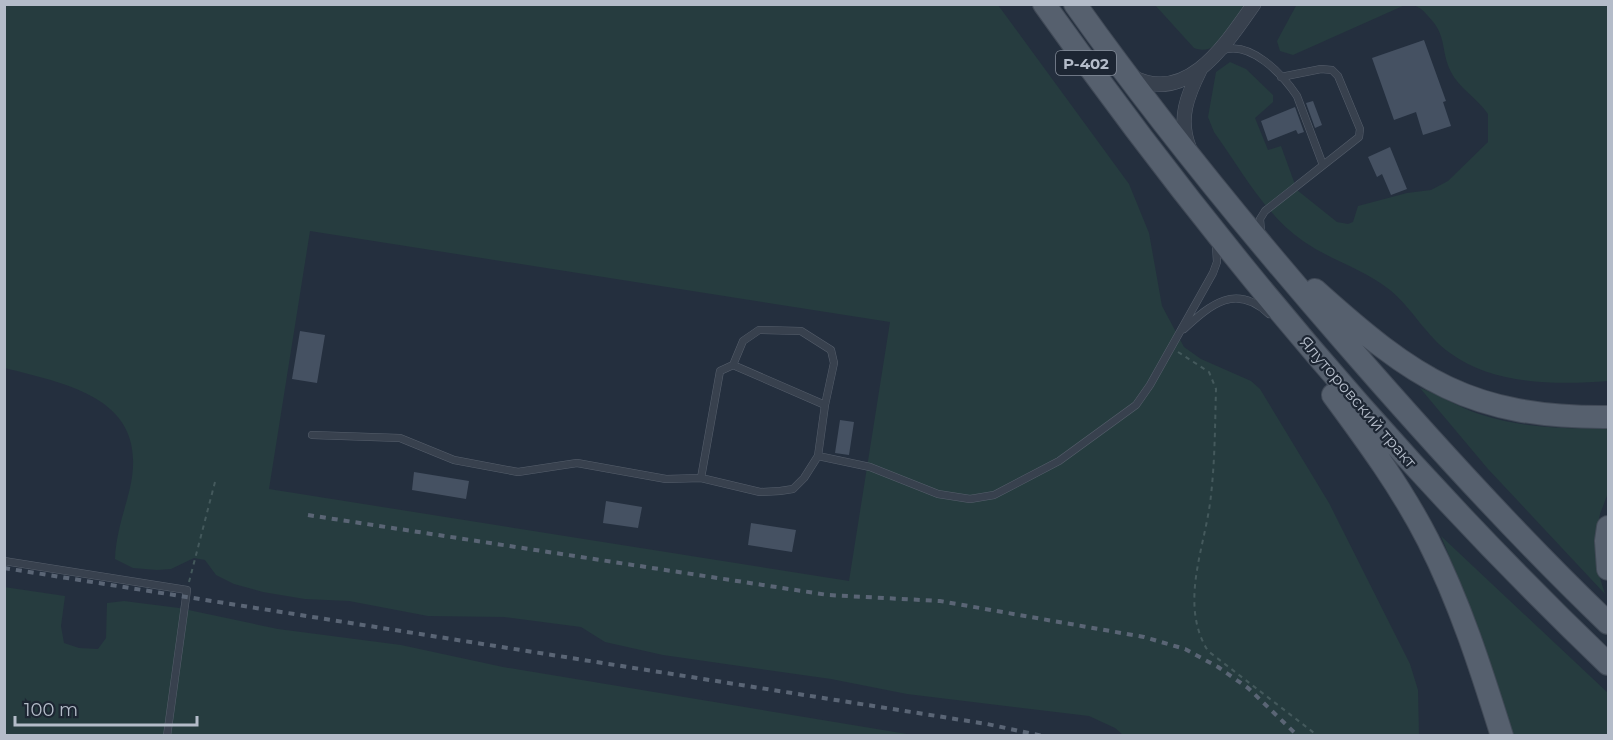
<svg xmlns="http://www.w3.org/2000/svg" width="1613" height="740" font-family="Montserrat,sans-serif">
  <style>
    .green { fill: #263c3f; fill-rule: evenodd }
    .building { fill: #455162 }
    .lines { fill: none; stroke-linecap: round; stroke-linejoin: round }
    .service-casing { stroke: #565f6c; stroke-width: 8 }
    .minor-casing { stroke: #565f6c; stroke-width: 15 }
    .primary-casing { stroke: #414a57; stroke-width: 24 }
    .path { stroke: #44595c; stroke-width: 2; stroke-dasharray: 4.5 4.5; stroke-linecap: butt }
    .service { stroke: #38414e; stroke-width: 7 }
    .minor { stroke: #38414e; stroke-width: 14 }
    .primary { stroke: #56606e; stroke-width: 22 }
    .rail { stroke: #5a6575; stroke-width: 4; stroke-dasharray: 6 6; stroke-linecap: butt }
    .labels { text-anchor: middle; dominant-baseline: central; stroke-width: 4.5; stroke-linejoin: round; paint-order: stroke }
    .shield { fill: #1d2633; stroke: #878f9c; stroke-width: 1.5 }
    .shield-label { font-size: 15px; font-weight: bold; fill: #b4bcc9 }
    .street-label { font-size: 16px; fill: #b4bcc9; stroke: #1d2633 }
  </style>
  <rect width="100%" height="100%" fill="#242f3e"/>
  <path class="green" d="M1297,4H1405V5L1293,55L1280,51L1277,41Z
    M4,5H998L1129,184L1149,233L1162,306L1184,347L1201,359L1251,381L1260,389L1329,503L1410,664L1418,690L1419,735H1123L1115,728L1089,716L907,694L831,679L663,655L605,642L581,627L504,617L428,616L349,601L305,599L263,592L234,584L216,575L205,560L194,558L171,569L157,570L133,568L115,559C116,533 124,513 130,488C150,399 71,385 5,368ZM310,231L890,322L849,581L269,489Z
    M1155,5H1244C1233,22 1219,58 1194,48Z
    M1409,5H1608V381C1558,385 1493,385 1450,353C1426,336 1412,308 1390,290C1364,269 1330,260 1303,241C1265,215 1240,168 1214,132L1208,117L1216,72L1230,62L1246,69L1273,95V102L1255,118L1268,150L1281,146L1297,190L1337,222L1348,224L1353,222L1358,206L1407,193L1431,190L1448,181L1488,142V114C1478,99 1458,87 1451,72C1440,50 1448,36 1428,16C1422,9 1418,5 1409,5Z
    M1420,388C1440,395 1458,407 1479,414C1521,428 1565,429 1608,428V493L1600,514L1595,540L1597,569L1605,594L1488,469Z
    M1441,536L1608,693V735H1513L1465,595Z
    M4,587L65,596L61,626L64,643L79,648L98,649L106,638L107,603L124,601L179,608L278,629L401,645L503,667L913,735H5Z"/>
  <path class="building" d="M1424,40L1446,101L1443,102L1451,126L1423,135L1416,112L1394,120L1372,58Z
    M1313,101L1322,125L1315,128L1306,103Z
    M1295,107L1304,132L1298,134L1296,130L1268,141L1261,121Z
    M1390,147L1407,189L1391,195L1382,174L1377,177L1368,157Z
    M300,331L325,335L317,383L292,379Z
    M840,420L854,422L849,455L835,453Z
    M414,472L469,481L466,499L412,490Z
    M606,501L642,507L638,528L603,523Z
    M751,523L796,530L792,552L748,545Z"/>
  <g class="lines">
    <defs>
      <path id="service" d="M1221,51C1250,39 1283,75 1297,96L1323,165
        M1261,231L1260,219L1265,211L1359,137L1360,129L1338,76L1332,70L1321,69L1281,77
        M1184,329C1211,304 1236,283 1269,314
        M733,365L743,341L759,330L801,331L831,350L834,363L825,405
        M312,435L400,438L454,460L518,472L577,463L666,479L701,478L760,492L780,491L793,489L804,478L818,456L825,405L733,365L720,371L701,478
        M818,456L870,467L938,494L970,499L994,495L1059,461L1136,405L1150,385L1213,273L1217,262L1216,245
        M4,561L187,590L167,736"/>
      <path id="minor" d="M1131,76C1186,107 1226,44 1254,4
        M1189,147C1178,119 1187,96 1200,70"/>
      <path id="primary" d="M1044,4C1212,241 1398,463 1608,664
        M1075,4C1159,122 1249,232 1344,341C1429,439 1515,534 1608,623
        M1315,290C1414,379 1470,418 1608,417
        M1333,395C1367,441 1402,489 1428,540C1460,603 1481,669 1502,736
        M1608,527L1606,541L1608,569"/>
    </defs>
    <use href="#service" class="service-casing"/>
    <use href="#minor" class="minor-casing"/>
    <use href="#primary" class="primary-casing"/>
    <path class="path" d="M1178,352L1209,372L1216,389C1215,424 1215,460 1211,495C1206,546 1178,603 1208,651L1318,736
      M189,582L215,482"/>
    <use href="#service" class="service"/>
    <use href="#minor" class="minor"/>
    <use href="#primary" class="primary"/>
    <path class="rail" d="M308,515L828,595L940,601L1144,637L1185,649L1218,667L1248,688L1298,736
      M4,568L987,724L1043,736"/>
  </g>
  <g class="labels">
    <rect class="shield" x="1056" y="51" width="60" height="24" rx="4.5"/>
    <g class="shield-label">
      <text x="1086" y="63">Р-402</text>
    </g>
    <g class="street-label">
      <text transform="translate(1358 402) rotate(49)">Ялуторовский тракт</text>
    </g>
  </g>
  <rect width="1613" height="740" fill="none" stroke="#b4bcc9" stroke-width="12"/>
  <path d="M15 716v9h182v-9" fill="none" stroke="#b4bcc9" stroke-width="3"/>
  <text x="24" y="716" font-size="18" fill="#b4bcc9" stroke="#1d2633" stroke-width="4.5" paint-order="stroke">100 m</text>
</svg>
